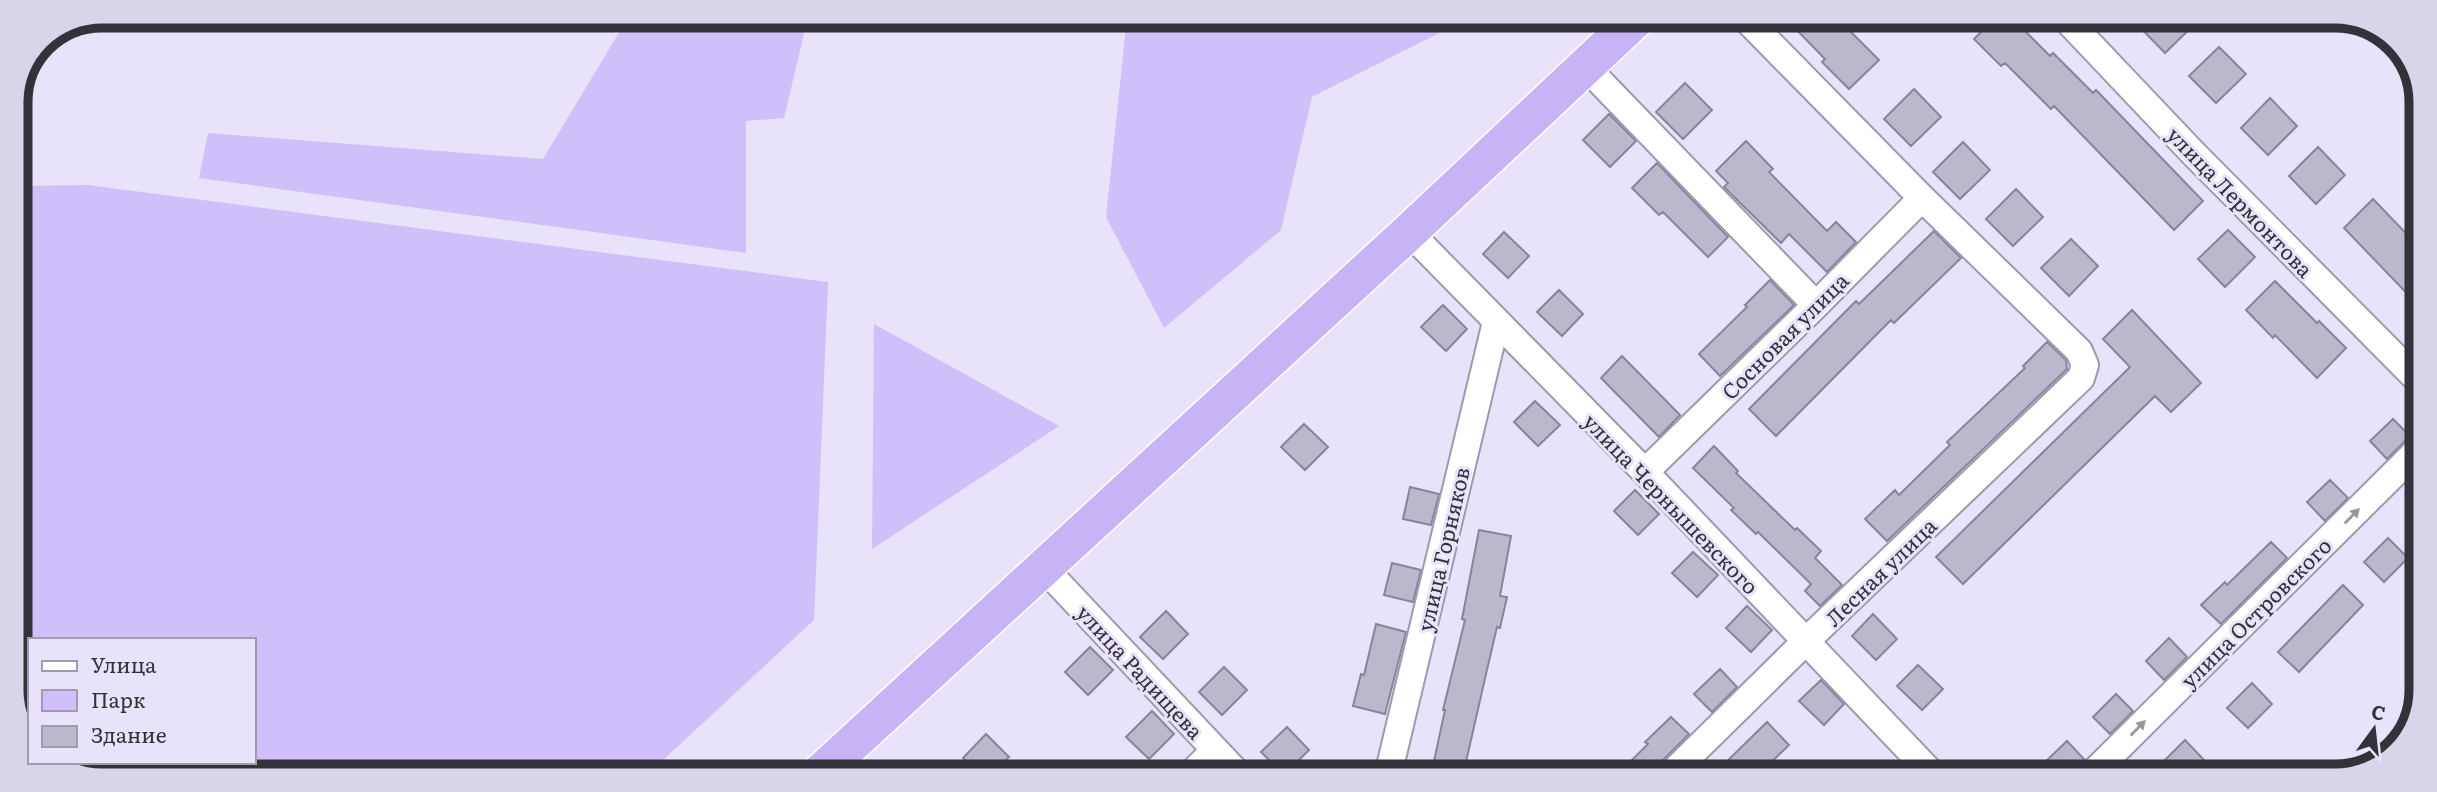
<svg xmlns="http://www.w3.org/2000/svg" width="2437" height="792" font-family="Literata,serif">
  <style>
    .green { fill: #cfc0f9 }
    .building { fill: #bdb7ce; stroke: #8a849a; stroke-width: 2 }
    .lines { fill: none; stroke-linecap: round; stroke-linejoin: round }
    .minor-casing { stroke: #9e99af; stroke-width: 30 }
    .highway-casing { stroke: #fff; stroke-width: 40 }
    .minor { stroke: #fff; stroke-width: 26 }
    .highway { stroke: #c7b4f7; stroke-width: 37 }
    .oneway { fill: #99989c }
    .labels { text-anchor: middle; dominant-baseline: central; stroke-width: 6; stroke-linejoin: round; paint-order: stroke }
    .street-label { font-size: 21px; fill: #33313a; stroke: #e8e2fa }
    .rim { fill: none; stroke: #33313a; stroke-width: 9 }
  </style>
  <rect width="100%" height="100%" fill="#e8e2fa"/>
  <path class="green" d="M622,16L808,17L784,118L746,121V253L199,178L208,133L543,159L620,31Z
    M1127,17L1469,18L1312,97L1281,230L1164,328L1106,217Z
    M88,185L828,282L814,620L648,774L79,773L63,762H254V640H30V733L16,696V186Z
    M874,324L1059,426L872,549Z"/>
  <path class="building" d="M1785,18H1837L1879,60L1849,89L1822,62L1825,59Z
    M1995,18H2012L2050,56L2053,53L2093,93L2096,90L2203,201L2174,230L2054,106L2051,109L2005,63L2001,66L1974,39Z
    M2131,18L2156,19H2200L2165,53Z
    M2219,47L2246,74L2216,103L2189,76Z
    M1685,83L1712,110L1683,139L1656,112Z
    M1914,89L1941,117L1911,146L1884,119Z
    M2270,98L2297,126L2268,155L2241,128Z
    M1609,114L1636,141L1610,167L1583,140Z
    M1746,141L1773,169L1769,172L1827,231L1836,222L1856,242L1827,272L1789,234L1781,243L1724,187L1728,183L1716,171Z
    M1963,142L1990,170L1960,199L1933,172Z
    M2318,147L2345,175L2316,204L2289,176Z
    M1657,163L1728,237L1708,257L1663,212L1659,215L1632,188Z
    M2016,189L2043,217L2013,246L1986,219Z
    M2373,199L2420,248V307L2344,228Z
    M2228,230L2255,257L2225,287L2198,259Z
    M1934,231L1961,258L1894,323L1891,320L1776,436L1749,409L1856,301L1859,304Z
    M1504,232L1529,256L1508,278L1483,254Z
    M2071,239L2098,266L2069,296L2041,268Z
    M1770,280L1794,305L1720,376L1699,354L1747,307L1745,305Z
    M2275,281L2317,323L2319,321L2346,348L2317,378L2275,335L2273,338L2246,310Z
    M1559,290L1583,314L1562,336L1537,312Z
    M1443,305L1467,329L1446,351L1421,327Z
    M2132,310L2201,383L2171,412L2155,396L1963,584L1936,557L2130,367L2103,339Z
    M2047,342L2066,360L2067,369L1887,541L1865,519L1895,490L1899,495L1950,445L1947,442L2025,368L2023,366Z
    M1622,356L1680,415L1659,437L1601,378Z
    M1535,401L1560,425L1538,446L1514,422Z
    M2393,419L2410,436L2387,459L2370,441Z
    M1304,424L1328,447L1305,470L1281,447Z
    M1714,446L1738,471L1736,473L1795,530L1797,528L1821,551L1815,558L1842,585L1820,606L1805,591L1811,584L1758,532L1756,534L1731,510L1734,508L1693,468Z
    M2330,480L2348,498L2325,521L2307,502Z
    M1410,487L1439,494L1431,525L1403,519Z
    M1635,490L1659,514L1638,535L1614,511Z
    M1479,530L1511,536L1500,596L1507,597L1500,628L1497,627L1486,674L1463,775H1431L1445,710H1443L1465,620L1462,619Z
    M2388,538L2408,558L2384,582L2364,562Z
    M2271,542L2287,558L2221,624L2201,605L2225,582L2227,585Z
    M1693,552L1718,575L1697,597L1672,573Z
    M1392,563L1421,570L1413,602L1384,595Z
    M2343,585L2363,605L2299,672L2278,652Z
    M1747,606L1772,630L1751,652L1726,628Z
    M1166,611L1188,634L1163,659L1140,637Z
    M1873,614L1897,639L1876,660L1852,636Z
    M1376,624L1406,632L1385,714L1353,706L1361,674L1364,675Z
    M2169,638L2187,657L2164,680L2146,661Z
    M1090,647L1113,670L1088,695L1065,672Z
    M1918,665L1943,689L1922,710L1897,686Z
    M1224,667L1247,690L1222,715L1199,692Z
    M1720,669L1737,687L1712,712L1694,694Z
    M1821,680L1844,704L1824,725L1799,701Z
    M2252,683L2272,704L2248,728L2227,708Z
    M2116,694L2133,711L2110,734L2093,717Z
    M1152,711L1174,734L1149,759L1126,737Z
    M1671,717L1689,734L1659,764L1655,775H1617L1648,744L1645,742Z
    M1767,722L1789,745L1758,775H1713Z
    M1287,727L1309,750L1284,775L1261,752Z
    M986,734L1009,757L992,774H980L963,758Z
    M2185,740L2205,761L2190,776H2172L2160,765Z
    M2067,741L2084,759L2073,776H2055L2043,764Z"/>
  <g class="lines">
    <defs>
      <path id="minor" d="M2065,18L2193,153L2420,382
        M1585,66L1816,305
        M1409,232L1645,472L1934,776
        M1645,472L1816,305L1922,198
        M1043,567L1239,775
        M1190,775L1215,750
        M1388,775L1496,322
        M1670,775L1805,642L2081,378L2085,365L2079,351L1922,198L1745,18
        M2090,776L2419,449"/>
      <path id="highway" d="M819,774L1409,232L1637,18"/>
    </defs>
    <use href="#minor" class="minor-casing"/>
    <use href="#highway" class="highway-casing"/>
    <use href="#minor" class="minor"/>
    <use href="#highway" class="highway"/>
  </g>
  <defs><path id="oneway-solid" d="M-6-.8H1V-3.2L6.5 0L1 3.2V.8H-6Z" transform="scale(1.75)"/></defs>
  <g class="oneway">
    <use href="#oneway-solid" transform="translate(2352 516) rotate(-45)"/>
    <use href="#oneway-solid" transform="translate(2138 728) rotate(-45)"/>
  </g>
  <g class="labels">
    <g class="street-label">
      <text transform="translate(2241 201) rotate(46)">улица Лермонтова</text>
      <text transform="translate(1784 335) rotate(-45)">Сосновая улица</text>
      <text transform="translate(1672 503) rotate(46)">улица Чернышевского</text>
      <text transform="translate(1442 549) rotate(-77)">улица Горняков</text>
      <text transform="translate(1880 571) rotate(-44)">Лесная улица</text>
      <text transform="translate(2255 612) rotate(-45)">улица Островского</text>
      <text transform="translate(1141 671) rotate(47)">улица Радищева</text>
    </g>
  </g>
  <path d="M0 0H2437V792H0ZM102 28H2335A74 74 0 0 1 2409 102V690A74 74 0 0 1 2335 764H102A74 74 0 0 1 28 690V102A74 74 0 0 1 102 28Z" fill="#dad4eb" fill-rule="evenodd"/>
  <path class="rim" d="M102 28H2335A74 74 0 0 1 2409 102V690A74 74 0 0 1 2335 764H102A74 74 0 0 1 28 690V102A74 74 0 0 1 102 28Z"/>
  <rect x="28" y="638" width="228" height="126" fill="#e8e2fa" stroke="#a09bad" stroke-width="2"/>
  <rect x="42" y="661" width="35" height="10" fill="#ffffff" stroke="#a09bad" stroke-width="2"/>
  <text x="91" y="673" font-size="21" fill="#33313a">Улица</text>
  <rect x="42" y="690" width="35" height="21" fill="#cfc0f9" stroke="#a09bad" stroke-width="2"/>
  <text x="91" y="708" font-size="21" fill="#33313a">Парк</text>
  <rect x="42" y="726" width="35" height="21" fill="#bdb7ce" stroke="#a09bad" stroke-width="2"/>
  <text x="91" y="743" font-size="21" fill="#33313a">Здание</text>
  <g transform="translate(2374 729) rotate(15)" stroke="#e8e2fa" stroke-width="5" paint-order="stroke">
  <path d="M0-5L12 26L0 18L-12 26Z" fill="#33313a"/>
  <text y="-10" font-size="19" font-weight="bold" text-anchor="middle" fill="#33313a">С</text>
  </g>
</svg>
